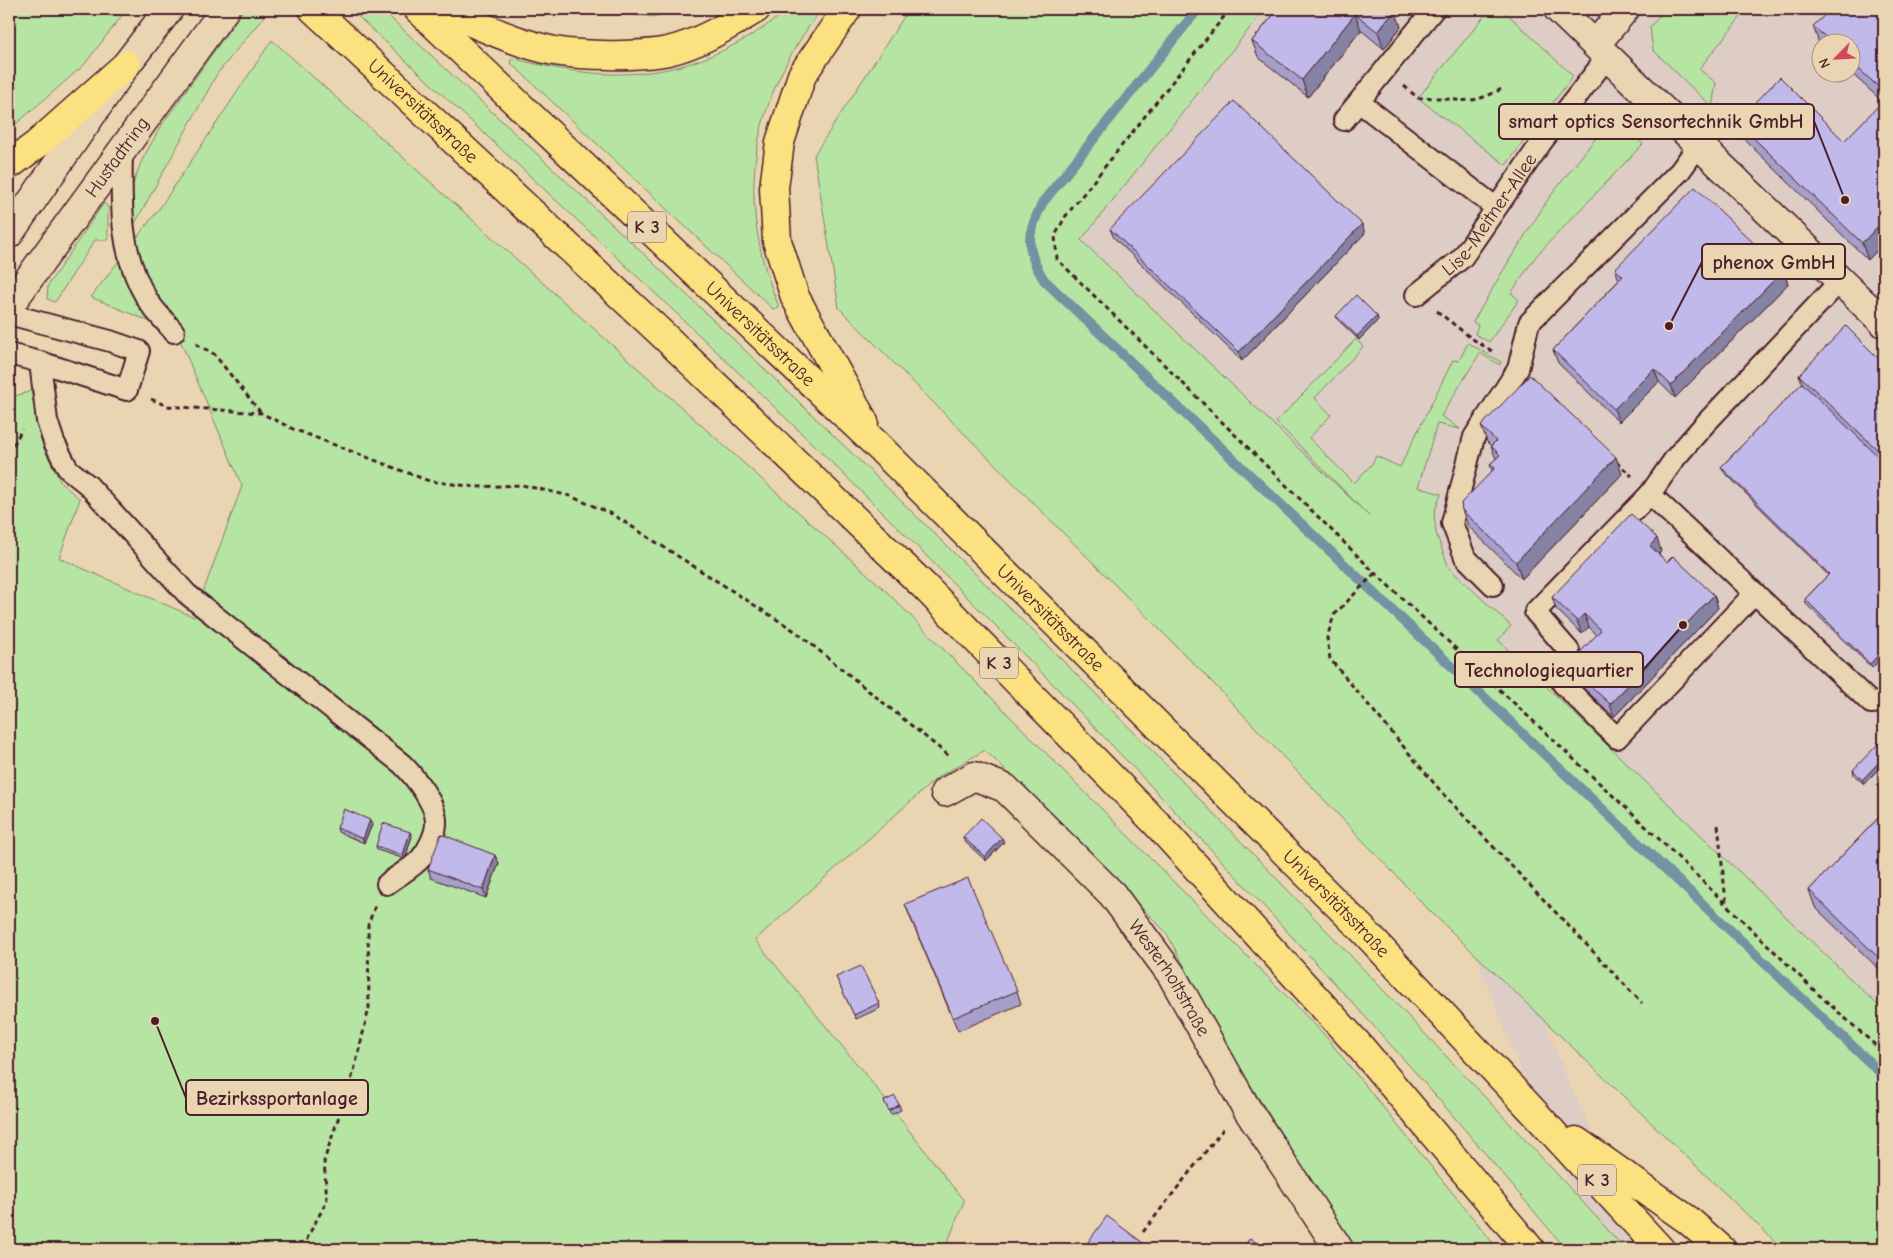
<svg xmlns="http://www.w3.org/2000/svg" width="1893" height="1258" font-family="'Comic Neue',sans-serif">
  <style>
    .built { fill: #ddcdc4; fill-rule: evenodd }
    .green { fill: #b6e5a3; stroke: #808267 }
    .lines { fill: none; stroke-linecap: round; stroke-linejoin: round }
    .stream { stroke: #7592a2; stroke-width: 10 }
    .lane-casing { stroke: #4a1f2b; stroke-width: 24 }
    .street-casing { stroke: #4a1f2b; stroke-width: 31 }
    .secondary-casing { stroke: #4a1f2b; stroke-width: 31 }
    .highway-casing { stroke: #4a1f2b; stroke-width: 31 }
    .path { stroke: #4a1f2b; stroke-width: 3; stroke-dasharray: 5 4; stroke-linecap: butt }
    .lane { stroke: #ead5b3; stroke-width: 20 }
    .street { stroke: #ead5b3; stroke-width: 28 }
    .secondary { stroke: #ead5b3; stroke-width: 28 }
    .highway { stroke: #fbe180; stroke-width: 28 }
    .wall { fill: #a59fc9; stroke: #4a1f2b }
    .shaded-wall { fill: #8682a4; stroke: #4a1f2b }
    .building { fill: #c0b9ea; stroke: #4a1f2b }
    .labels { text-anchor: middle; dominant-baseline: central; stroke-width: 4; stroke-linejoin: round; paint-order: stroke }
    .shield { fill: #ead5b3; stroke: #7a5654; stroke-width: 1 }
    .shield-label { font-size: 18px; font-weight: bold; fill: #4a1f2b }
    .street-label { font-size: 19px; fill: #4a1f2b; stroke: #ead5b3 }
    .leader { fill: none; stroke: #4a1f2b; stroke-width: 2 }
    .callout-dot { fill: #4a1f2b; stroke: #ead5b3; stroke-width: 2 }
    .callout { fill: #ead5b3; stroke: #4a1f2b; stroke-width: 2 }
    .callout-label { font-size: 20px; text-anchor: middle; font-weight: bold; fill: #4a1f2b }
  </style>
  <rect width="100%" height="100%" fill="#ead5b3"/>
  <filter id="ink" filterUnits="userSpaceOnUse"><feTurbulence type="fractalNoise" baseFrequency=".02" numOctaves="2"/><feDisplacementMap in="SourceGraphic" scale="10" xChannelSelector="R" yChannelSelector="G"/><feConvolveMatrix kernelMatrix="1 2 1 2 8 2 1 2 1" color-interpolation-filters="sRGB"/></filter>
  <g filter="url(#ink)">
    <path class="built" d="M1265,9H1884V1011L1081,240ZM1820,42H1850V72H1820Z
      M1509,929L1569,1083L1629,1208L1652,1249H1604L1566,1176L1526,1083L1471,944Z"/>
    <path class="green" d="M9,9H127L84,65L9,130Z
      M244,9H259L265,15L217,74L133,227L131,189L142,160L161,126Z
      M350,9H381C712,314 1037,626 1348,953C1441,1051 1535,1148 1625,1249H1566C1513,1187 1461,1124 1407,1063C1273,914 1135,767 994,624C786,412 568,211 350,9Z
      M579,9H667L657,17Z
      M789,9H822C750,101 734,199 779,307L773,309L510,62L512,58C620,87 698,80 789,9Z
      M909,9H1265L1081,240L1369,516L1276,422L1356,339L1363,347L1315,398L1331,415L1309,438L1354,483L1372,464L1376,456L1400,467L1453,360L1459,361L1468,343L1501,362L1500,365L1480,353L1441,416L1460,429L1437,424L1418,487L1441,494L1434,513L1436,533L1449,568L1511,626L1498,640L1884,1011V1249H1783L1429,910L1215,685L839,308L814,155Z
      M1490,9H1502L1573,76L1506,165L1418,98Z
      M1665,9H1747L1699,69L1716,83L1712,107L1653,50L1650,27Z
      M272,40L884,589L1322,1032L1498,1249H1354L1229,1051L1166,932L985,750L938,777L755,940L869,1079L964,1201L945,1249H9V398L31,391L44,449L61,483L80,499L59,558L194,617L242,486L177,333L91,297L159,209Z
      M1613,116L1643,144L1536,256L1511,293L1519,300L1489,342L1475,334L1478,325L1473,322L1510,259L1549,198Z
      M104,203L108,207V240H95L55,302L47,299L48,285Z"/>
    <g class="lines">
      <path class="stream" d="M1198,9L1043,202C1027,233 1024,249 1044,280L1884,1076"/>
      <defs>
        <g id="lane">
          <path d="M1359,102L1495,207"/>
          <path d="M1344,120L1434,9"/>
          <path d="M122,150C121,202 119,253 147,299C154,311 166,322 174,332"/>
          <path id="s1" d="M1416,295L1462,258L1541,143L1608,56"/>
          <path d="M9,314L110,341L139,351L127,390L40,362L9,354"/>
          <path d="M40,362L47,421L54,442L68,469L88,485L187,594L402,764C414,776 437,805 436,823C436,834 428,850 421,858C413,868 398,875 387,884"/>
          <path d="M1650,494L1871,703L1884,702"/>
          <path d="M1493,585L1465,557L1452,523L1474,437L1518,369L1529,323L1680,171L1700,143"/>
          <path d="M1755,593L1617,738L1563,684L1569,651L1535,612L1650,494L1676,457L1704,425L1841,280"/>
        </g>
        <g id="street">
          <path d="M1558,9L1884,323"/>
          <path d="M1596,44L1625,9"/>
          <path id="s2" d="M945,792L974,776L1005,788L1112,894L1171,974L1245,1106L1339,1249"/>
        </g>
        <g id="secondary">
          <path d="M9,234L126,65L169,9"/>
          <path id="s3" d="M9,306L225,9"/>
        </g>
        <g id="highway">
          <path id="s4" d="M313,9L661,333L924,586L1157,824L1362,1049L1530,1249"/>
          <path id="s5" d="M418,9L877,445L1363,930L1533,1111L1660,1249"/>
          <path d="M440,9C477,24 515,43 554,51C583,56 639,57 668,51C699,44 729,25 756,9"/>
          <path d="M847,9L802,75L780,142L774,188L777,241L795,297L864,422"/>
          <path d="M9,165L36,145L126,65"/>
          <path d="M1576,1141L1688,1220L1721,1249"/>
        </g>
      </defs>
      <use href="#lane" class="lane-casing"/>
      <use href="#street" class="street-casing"/>
      <use href="#secondary" class="secondary-casing"/>
      <use href="#highway" class="highway-casing"/>
      <path class="path" d="M1230,9L1065,217L1055,236L1057,259L1375,573L1657,837L1817,993L1884,1053
        M1404,86L1418,98C1454,95 1465,110 1501,89
        M1437,311L1471,338L1495,353
        M196,344L214,354L261,413
        M151,399L167,406L261,413L293,429L429,481L476,487L522,485L570,496L612,514L795,631L949,756
        M9,453L22,429
        M1616,462L1632,476
        M1375,573L1334,615L1327,638L1330,659L1444,795L1642,1003
        M1718,825L1726,902
        M1143,1232L1224,1128
        M304,1249L308,1236L327,1201L324,1161L354,1071L369,1008L368,925L375,906"/>
      <use href="#lane" class="lane"/>
      <use href="#street" class="street"/>
      <use href="#secondary" class="secondary"/>
      <use href="#highway" class="highway"/>
    </g>
    <path class="wall" d="M1278,9H1394L1401,27L1384,49L1361,30L1308,97L1258,57L1252,41Z
      M1884,9V243L1868,260L1743,138L1737,122L1844,141L1883,102L1850,72V42H1820V44L1819,43L1813,26Z
      M1110,229L1365,233L1242,361L1114,238Z
      M1615,269L1783,271L1788,284L1675,398L1659,382L1619,422L1558,363L1553,350L1619,280Z
      M1336,316H1377L1378,320L1359,340L1338,320Z
      M1884,364V656L1872,668L1806,604L1805,599L1828,575L1723,471L1721,467L1802,383L1799,375Z
      M1481,426L1622,474L1522,579L1468,526L1462,510L1492,471L1490,464L1496,459L1491,446L1487,442Z
      M1661,551L1659,554L1667,562L1714,595L1718,608L1614,717L1573,678L1568,665L1597,635L1589,627L1582,634L1556,609L1552,597Z
      M1884,748V763L1864,784L1854,775L1853,770Z
      M1884,812V974L1815,907L1809,890Z
      M372,825L364,843L338,832L337,828Z
      M412,836L405,859L377,850L376,846Z
      M963,837L1004,842L986,861L964,841Z
      M499,863L486,898L431,878L428,869Z
      M905,904L1017,991L1021,1004L958,1031L910,917Z
      M836,977L879,1003L880,1008L856,1019Z
      M884,1101L899,1105L901,1110L891,1115Z"/>
    <path class="shaded-wall" d="M1395,10L1401,27L1384,49L1378,32Z
      M1355,14L1361,30L1308,97L1302,80Z
      M1884,220V243L1868,260L1862,243Z
      M1362,224L1365,233L1242,361L1239,352Z
      M1783,271L1788,284L1675,398L1671,385Z
      M1377,316L1378,320L1359,340L1357,336Z
      M1654,369L1659,382L1619,422L1614,409Z
      M1616,457L1622,474L1522,579L1516,562Z
      M1657,538L1661,551L1655,558L1650,546Z
      M1714,595L1718,608L1614,717L1610,704Z
      M1584,614L1589,627L1582,634L1577,621Z
      M1884,649V656L1872,668L1870,664Z
      M1884,757V763L1864,784L1862,780Z
      M370,820L372,825L364,843L363,839Z
      M410,832L412,836L405,859L403,855Z
      M1002,838L1004,842L986,861L985,857Z
      M495,855L499,863L486,898L483,890Z"/>
    <path class="building" d="M1278,9H1394L1395,10L1378,32L1355,14L1302,80L1252,41Z
      M1831,9H1884V92L1850,61V42H1831L1813,26Z
      M1780,77L1844,141L1884,100V220L1862,243L1737,122Z
      M1234,101L1362,224L1239,352L1110,229Z
      M1695,187L1783,271L1671,385L1654,369L1614,409L1553,350L1623,276L1615,269Z
      M1356,295L1377,316L1357,336L1336,316Z
      M1846,326L1884,364V456L1799,375Z
      M1530,375L1616,457L1516,562L1462,510L1461,503L1495,468L1490,464L1500,455L1491,446L1496,441L1481,426Z
      M1802,383L1884,462V649L1870,664L1805,599L1829,574L1721,467Z
      M1631,514L1657,538L1650,546L1667,562L1673,556L1714,595L1610,704L1568,665L1601,630L1584,614L1577,621L1552,597Z
      M1879,743L1884,748V757L1862,780L1853,770Z
      M344,809L370,820L363,839L337,828Z
      M1884,812V963L1809,890Z
      M981,818L1002,838L985,857L963,837Z
      M383,823L410,832L403,855L376,846Z
      M441,834L495,855L483,890L428,869Z
      M968,878L1017,991L953,1018L905,904Z
      M861,966L879,1003L854,1015L836,977Z
      M895,1096L899,1105L889,1111L884,1101Z
      M1107,1216L1151,1249H1083Z
      M1250,1238L1265,1249H1242Z"/>
  </g>
  <g class="labels">
    <g class="shield">
      <rect x="628" y="211.5" width="38" height="31" rx="4"/>
      <rect x="980" y="647.5" width="38" height="31" rx="4"/>
      <rect x="1578" y="1164.5" width="38" height="31" rx="4"/>
    </g>
    <g class="shield-label">
      <text x="647" y="227">K 3</text>
      <text x="999" y="663">K 3</text>
      <text x="1597" y="1180">K 3</text>
    </g>
    <g class="street-label">
      <text stroke="none"><textPath href="#s4" startOffset="150">Universitätsstraße</textPath></text>
      <text stroke="none"><textPath href="#s3" startOffset="184">Hustadtring</textPath></text>
      <text stroke="none"><textPath href="#s1" startOffset="110">Lise-Meitner-Allee</textPath></text>
      <text stroke="none"><textPath href="#s5" startOffset="472">Universitätsstraße</textPath></text>
      <text stroke="none"><textPath href="#s5" startOffset="878">Universitätsstraße</textPath></text>
      <text stroke="none"><textPath href="#s5" startOffset="1282">Universitätsstraße</textPath></text>
      <text stroke="none"><textPath href="#s2" startOffset="319">Westerholtstraße</textPath></text>
    </g>
  </g>
  <path class="leader" d="M1845 200L1814 121M1669 326L1702 262M1683 625L1643 670M155 1021L186 1098"/>
  <g class="callout-dot">
    <circle cx="1845" cy="200" r="5"/>
    <circle cx="1669" cy="326" r="5"/>
    <circle cx="1683" cy="625" r="5"/>
    <circle cx="155" cy="1021" r="5"/>
  </g>
  <g class="callout">
    <rect x="1499" y="104" width="315" height="35" rx="5"/>
    <rect x="1702" y="244" width="143" height="35" rx="5"/>
    <rect x="1455" y="652" width="188" height="35" rx="5"/>
    <rect x="186" y="1080" width="182" height="35" rx="5"/>
  </g>
  <g class="callout-label">
    <text x="1656" y="128">smart optics Sensortechnik GmbH</text>
    <text x="1774" y="269">phenox GmbH</text>
    <text x="1549" y="677">Technologiequartier</text>
    <text x="277" y="1105">Bezirkssportanlage</text>
  </g>
  <rect width="1893" height="1258" fill="none" stroke="#ead5b3" stroke-width="30"/>
  <rect x="15" y="15" width="1863" height="1228" fill="none" stroke="#4a1f2b" stroke-width="2" filter="url(#ink)"/>
  <g transform="translate(1836 58) rotate(246)"><circle r="24" fill="#ead5b3" stroke="#aa8c7d"/>
  <path d="M0-4L9 19L0 12L-9 19Z" fill="#d1495b"/>
  <text y="-8" font-size="14" font-weight="bold" text-anchor="middle" fill="#4a1f2b">N</text>
  </g>
</svg>
